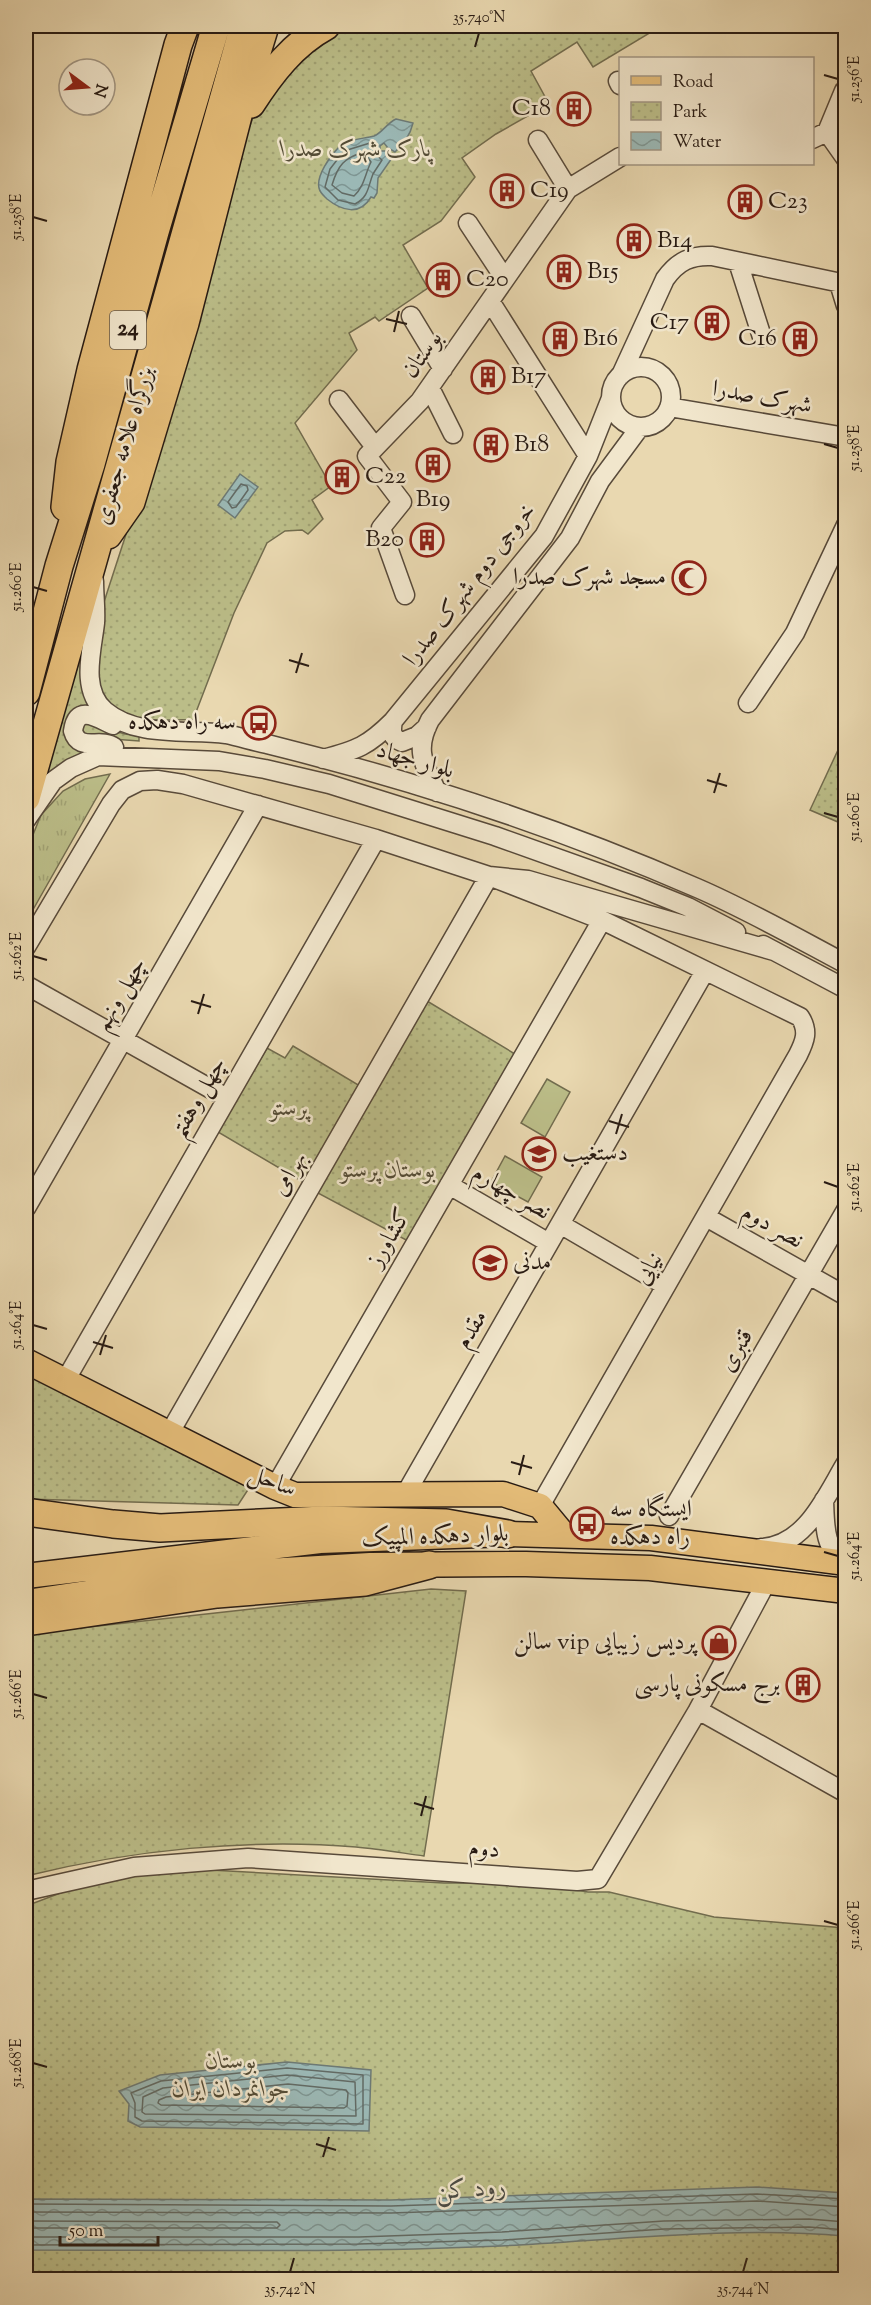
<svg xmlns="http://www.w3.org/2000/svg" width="871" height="2305" font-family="'Sorts Mill Goudy',Amiri,serif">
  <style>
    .grass { fill: url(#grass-tufts); stroke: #726c4e; stroke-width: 1.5 }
    .park { fill: url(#park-dots); stroke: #726c4e; stroke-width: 1.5 }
    .pitch { fill: #bbbd88; stroke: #726c4e; stroke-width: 1.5 }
    .water { fill: url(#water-waves); stroke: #6d7974; stroke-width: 1.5 }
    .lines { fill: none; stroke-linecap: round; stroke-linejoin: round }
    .shore { stroke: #626a64; stroke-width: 1.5 }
    .minor-casing { stroke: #584a3a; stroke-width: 21 }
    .major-casing { stroke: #281b13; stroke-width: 27 }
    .highway-casing { stroke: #281b13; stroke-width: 30 }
    .minor { stroke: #f1e6cc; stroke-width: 18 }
    .major { stroke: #e4bc78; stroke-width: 24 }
    .highway { stroke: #e4bc78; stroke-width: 27 }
    .ticks { fill: none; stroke: #281b13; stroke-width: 2 }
    .labels { text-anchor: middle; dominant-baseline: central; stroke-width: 5; stroke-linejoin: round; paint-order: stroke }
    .shield { fill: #f1e6cc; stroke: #64584a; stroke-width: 1.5 }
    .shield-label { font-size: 22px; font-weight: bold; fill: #281b13 }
    .poi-label { font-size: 24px; fill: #281b13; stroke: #f1e6cc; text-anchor: start }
    .park-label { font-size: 24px; font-style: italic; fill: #544c36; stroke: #f1e6cc }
    .street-label { font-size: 24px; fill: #281b13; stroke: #f1e6cc }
    .water-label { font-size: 26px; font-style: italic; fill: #4a4a44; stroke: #f1e6cc }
    .neatline { fill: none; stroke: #281b13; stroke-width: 2 }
    .ticks-label { font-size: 15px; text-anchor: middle; fill: #281b13 }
  </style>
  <defs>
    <pattern id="grass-tufts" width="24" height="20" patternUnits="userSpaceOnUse" patternTransform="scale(1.5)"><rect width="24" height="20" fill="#bbbd88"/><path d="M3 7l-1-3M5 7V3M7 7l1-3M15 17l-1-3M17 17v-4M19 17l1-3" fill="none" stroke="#a1a274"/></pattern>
    <pattern id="park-dots" width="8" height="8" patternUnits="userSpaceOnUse" patternTransform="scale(1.5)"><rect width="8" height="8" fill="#bbbd88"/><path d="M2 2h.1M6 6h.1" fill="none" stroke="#a1a274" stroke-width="1.8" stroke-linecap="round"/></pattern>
    <pattern id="water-waves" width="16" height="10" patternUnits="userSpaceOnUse" patternTransform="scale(1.5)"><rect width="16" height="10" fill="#9bb8b5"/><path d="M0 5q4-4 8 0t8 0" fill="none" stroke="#7e9592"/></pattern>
  </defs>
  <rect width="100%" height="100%" fill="#e9d8b0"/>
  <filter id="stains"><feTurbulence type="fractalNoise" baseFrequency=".00333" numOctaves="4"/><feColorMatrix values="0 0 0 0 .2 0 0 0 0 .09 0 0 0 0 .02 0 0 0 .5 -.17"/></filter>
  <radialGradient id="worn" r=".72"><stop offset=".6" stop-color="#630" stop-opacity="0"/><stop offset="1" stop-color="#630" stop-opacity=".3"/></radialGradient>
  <path class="grass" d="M110,774L26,922V852L41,815L63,791L85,779Z"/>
  <path class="park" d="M340,26H651L653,31L593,67L577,42L531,71L549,104L496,134L462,158L475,177L441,221L403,245L428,288L379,321L375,317L349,333L357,350L295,423L331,486L312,500L323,519L308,534L302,530L285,531L267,543L234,613L193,720C171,719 141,723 121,713C113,709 106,700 99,694L96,639L104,602L168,405L241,150L255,112L271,87L331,30Z
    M89,628L93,708L75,712L88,750L44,780Z
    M81,721L125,734L139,736V741L112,739L90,740L78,727Z
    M845,735V825L810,810Z
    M427,1001L515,1054L408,1241L316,1192Z
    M293,1046L360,1086L303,1182L218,1132L267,1048L285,1058Z
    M26,1368L253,1482L238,1505L26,1499Z
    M431,1589L466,1591L424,1856C402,1853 379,1849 356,1847C248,1838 131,1850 26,1876V1634Z
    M210,1870L444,1883H531L588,1892H609L714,1917L845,1928V2279H26V1906L92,1881L141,1873Z"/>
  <path class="pitch" d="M547,1079L570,1092L545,1137L521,1123Z
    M505,1156L542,1177L528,1202L491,1182Z"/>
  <path class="water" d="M396,119L413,123C410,136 404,143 395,152L388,148L384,143L380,146V151H386L394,155L378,178L377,193L374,198L371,197C360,216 342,211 327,199C324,196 320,193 319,188C316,176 330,156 339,147C347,139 363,139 374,136C382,133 387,123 396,119Z
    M240,474L258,487L235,518L218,505Z
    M287,2062L371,2070L369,2131L140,2127L128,2121L129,2104L119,2091L160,2075Z
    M757,2187L845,2193V2236C731,2226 616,2240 501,2246C343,2253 184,2250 26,2250V2199L391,2200Z"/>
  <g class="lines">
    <path class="shore" d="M370,143L373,145L374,153L382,160C379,165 376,169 373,174C368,186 369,197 355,204L338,200L325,187L330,169L344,151Z
      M364,152L371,162C365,174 364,187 354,196L342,193L332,185C338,165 344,158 364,152Z
      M241,484L247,486L248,490L236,507L232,508L228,502Z
      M287,2068L363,2075V2124L142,2121L135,2117V2103L131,2093L161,2081Z
      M287,2075L355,2082L356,2116L145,2114L142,2112L143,2097L163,2088Z
      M288,2084L346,2090L348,2093L347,2106L344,2108L161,2105L158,2103L159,2100L166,2097Z
      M26,2204L391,2206L757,2194L846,2199
      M26,2212L391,2213L757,2201L846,2207
      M26,2221L277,2222L280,2225L277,2228H26
      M26,2237H359L502,2232L664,2221L809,2219L846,2222
      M26,2245L359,2244L503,2240L664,2229L809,2227L846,2230"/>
    <defs>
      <path id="minor" d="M618,81L620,85
        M827,132L844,91
        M812,139L827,132L846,159
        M538,140L568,189
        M468,223L505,279
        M738,262L762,337
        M839,283L846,306
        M490,301L588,456
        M411,316L443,369
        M611 397a30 30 0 1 1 60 0a30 30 0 1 1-60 0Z
        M621,375L665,279C678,261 691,255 712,256L846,284
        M430,388L453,434
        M339,400L375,447
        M669,407L846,437
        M94,581C94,595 96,609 95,623C92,650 80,690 105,711C137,738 187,729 226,734C240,737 253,741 267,744C412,780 560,828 697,888C748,910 797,938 846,964
        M405,595L381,528L402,502L367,456L420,401L568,189L620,157
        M748,703L795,633L846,525
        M393,721C391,731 391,738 402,742L417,736L427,727
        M113,725C97,718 77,703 73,731C79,753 100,737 114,747
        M323,759C357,750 368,746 393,721L544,536L588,456L611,398
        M437,792C424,764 414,750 430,720L570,538L600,481L640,427
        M26,820L53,781L71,768L98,756L219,761L265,769L329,784L495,836L641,888L688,907L736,932
        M763,945L846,989
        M26,947L111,804L122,790L140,781L157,780L183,784L376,839L489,876L602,920L800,1017C809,1031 805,1041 798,1055L540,1506
        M26,985L227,1098
        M449,1185L549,1243
        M26,1208L258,805
        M706,1217L846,1296
        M560,1224L666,1286
        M65,1381L376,839
        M169,1434L489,876L528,880L774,951
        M275,1487L602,920
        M406,1493L705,971
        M824,1500C825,1520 823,1552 846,1561
        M669,1516L846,1210
        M761,1548C806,1546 826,1496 846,1463
        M698,1710L846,1793
        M26,1891L134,1867L248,1858L577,1881L598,1879L698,1710L767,1581"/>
      <path id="major" d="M26,1361L275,1487L295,1495L503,1494L540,1506L564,1535
        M26,1576L320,1541L508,1534L651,1538L846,1563
        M26,1602L214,1574L370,1565L526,1564L650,1568L846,1591"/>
      <path id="highway" d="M251,104C271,73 293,44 326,26
        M65,507L70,462L91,370L178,45L185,26
        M108,535L131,502L185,323L241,104L265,26
        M26,692L59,566L91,464L155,232L216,26
        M26,798L244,26
        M26,1512L113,1524L160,1528L323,1520L446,1523L508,1534
        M26,1622L217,1594L365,1582L429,1565"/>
    </defs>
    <use href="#minor" class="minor-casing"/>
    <use href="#major" class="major-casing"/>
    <use href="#highway" class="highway-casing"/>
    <use href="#minor" class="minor"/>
    <use href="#major" class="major"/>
    <use href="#highway" class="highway"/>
  </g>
  <path class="ticks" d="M475,47L479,33M824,75L838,79M33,217L47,221M386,319L407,324M394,332L399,311M824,444L838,448M33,587L47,591M289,660L309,666M296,673L302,653M707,780L727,786M714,793L720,773M824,813L838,817M33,956L47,960M191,1001L211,1007M198,1014L204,994M609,1121L629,1127M616,1134L622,1114M824,1182L838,1187M33,1325L47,1329M93,1342L113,1348M100,1355L106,1335M511,1462L532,1468M519,1475L524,1455M824,1552L838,1556M33,1694L47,1698M414,1803L434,1809M421,1816L426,1796M824,1921L838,1925M33,2063L47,2067M316,2144L336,2150M323,2157L329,2137M290,2272L294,2258M743,2272L747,2258"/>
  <defs>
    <symbol id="building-ring" viewBox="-11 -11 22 22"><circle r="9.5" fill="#f1e6cc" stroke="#8f2418" stroke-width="1.5"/><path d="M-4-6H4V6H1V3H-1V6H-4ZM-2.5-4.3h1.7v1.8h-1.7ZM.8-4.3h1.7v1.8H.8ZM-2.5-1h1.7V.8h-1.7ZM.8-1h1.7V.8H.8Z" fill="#8f2418"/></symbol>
    <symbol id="mosque-ring" viewBox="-11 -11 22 22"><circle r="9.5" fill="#f1e6cc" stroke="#8f2418" stroke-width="1.5"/><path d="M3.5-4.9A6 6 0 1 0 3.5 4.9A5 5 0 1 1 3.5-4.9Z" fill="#8f2418"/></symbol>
    <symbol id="bus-ring" viewBox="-11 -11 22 22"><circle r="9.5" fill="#f1e6cc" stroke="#8f2418" stroke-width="1.5"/><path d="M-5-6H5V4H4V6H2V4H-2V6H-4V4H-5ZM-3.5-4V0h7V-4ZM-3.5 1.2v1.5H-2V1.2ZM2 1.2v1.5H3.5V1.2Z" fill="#8f2418"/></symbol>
    <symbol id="school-ring" viewBox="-11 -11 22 22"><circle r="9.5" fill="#f1e6cc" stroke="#8f2418" stroke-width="1.5"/><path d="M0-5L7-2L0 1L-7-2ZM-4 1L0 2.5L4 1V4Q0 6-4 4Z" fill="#8f2418"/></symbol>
    <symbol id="shop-ring" viewBox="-11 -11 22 22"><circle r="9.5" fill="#f1e6cc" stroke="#8f2418" stroke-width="1.5"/><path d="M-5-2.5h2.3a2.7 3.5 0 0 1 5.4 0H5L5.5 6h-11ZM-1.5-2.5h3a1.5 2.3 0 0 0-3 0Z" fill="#8f2418"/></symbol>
  </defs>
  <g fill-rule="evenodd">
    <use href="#building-ring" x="555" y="90" width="38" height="38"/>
    <use href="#building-ring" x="488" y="172" width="38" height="38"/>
    <use href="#building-ring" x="726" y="183" width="38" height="38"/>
    <use href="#building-ring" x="615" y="222" width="38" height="38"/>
    <use href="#building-ring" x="545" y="253" width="38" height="38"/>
    <use href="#building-ring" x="424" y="261" width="38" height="38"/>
    <use href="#building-ring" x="693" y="304" width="38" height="38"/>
    <use href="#building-ring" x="541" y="320" width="38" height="38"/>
    <use href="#building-ring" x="781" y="320" width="38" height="38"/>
    <use href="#building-ring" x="469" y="358" width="38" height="38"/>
    <use href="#building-ring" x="472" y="426" width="38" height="38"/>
    <use href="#building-ring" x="414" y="446" width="38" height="38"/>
    <use href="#building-ring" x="323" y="458" width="38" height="38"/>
    <use href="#building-ring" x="408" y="521" width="38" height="38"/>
    <use href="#mosque-ring" x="670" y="559" width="38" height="38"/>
    <use href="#bus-ring" x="240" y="704" width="38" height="38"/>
    <use href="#school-ring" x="520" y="1135" width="38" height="38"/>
    <use href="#school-ring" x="471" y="1244" width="38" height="38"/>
    <use href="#bus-ring" x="568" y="1505" width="38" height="38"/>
    <use href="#shop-ring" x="700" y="1624" width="38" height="38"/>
    <use href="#building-ring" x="784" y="1666" width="38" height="38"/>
  </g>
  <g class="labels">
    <rect class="shield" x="110" y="311" width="36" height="38" rx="4.5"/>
    <g class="shield-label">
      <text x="128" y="330">24</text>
    </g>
    <g class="poi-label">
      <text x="551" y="109" text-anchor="end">C18</text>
      <text x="530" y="191">C19</text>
      <text x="768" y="202">C23</text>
      <text x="657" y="241">B14</text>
      <text x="587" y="272">B15</text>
      <text x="466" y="280">C20</text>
      <text x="689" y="323" text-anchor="end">C17</text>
      <text x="583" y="339">B16</text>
      <text x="777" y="339" text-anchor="end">C16</text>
      <text x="511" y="377">B17</text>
      <text x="514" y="445">B18</text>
      <text x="365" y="477">C22</text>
      <text x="433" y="500" text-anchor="middle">B19</text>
      <text x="404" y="540" text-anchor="end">B20</text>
      <text x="666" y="578" text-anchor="end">مسجد شهرک صدرا</text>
      <text x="236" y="723" text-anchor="end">سه راه دهکده</text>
      <text x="562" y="1154">دستغیب</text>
      <text x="513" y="1263">مدنی</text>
      <text x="610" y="1510">ایستگاه سه<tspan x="610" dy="28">راه دهکده</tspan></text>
      <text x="696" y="1643" text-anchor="end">سالن vip پردیس زیبایی</text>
      <text x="780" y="1685" text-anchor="end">برج مسکونی پارسی</text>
    </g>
    <g class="park-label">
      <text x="356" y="150">پارک شهرک صدرا</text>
      <text x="289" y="1109">پرستو</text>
      <text x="388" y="1171">بوستان پرستو</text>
      <text x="231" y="2062">بوستان<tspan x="231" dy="28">جوانمردان ایران</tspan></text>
    </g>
    <g class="street-label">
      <text transform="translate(423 355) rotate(-55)">بوستان</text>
      <text transform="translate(762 398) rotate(10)">شهرک صدرا</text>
      <text transform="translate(125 446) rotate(-74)">بزرگراه علامه جعفری</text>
      <text transform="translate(470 585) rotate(-52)">خروجی دوم شهرک صدرا</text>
      <text transform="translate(415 761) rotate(16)">بلوار جهاد</text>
      <text transform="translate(121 995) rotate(-60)">چهل ونهم</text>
      <text transform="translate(199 1098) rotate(-60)">چهل وهفتم</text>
      <text transform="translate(290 1174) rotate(-60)">بهرامی</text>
      <text transform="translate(511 1193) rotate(30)">نصر چهارم</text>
      <text transform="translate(772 1227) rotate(29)">نصر دوم</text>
      <text transform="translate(390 1238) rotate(-60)">کشاورز</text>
      <text transform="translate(649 1269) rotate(-60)">نیایی</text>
      <text transform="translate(472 1330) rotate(-60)">مقدم</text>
      <text transform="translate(737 1351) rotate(-60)">قنبری</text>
      <text transform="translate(272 1482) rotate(21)">ساحل</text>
      <text transform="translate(435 1537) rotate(-2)">بلوار دهکده المپیک</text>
      <text transform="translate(484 1850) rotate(4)">دوم</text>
    </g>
    <g class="water-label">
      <text transform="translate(471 2190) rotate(-4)">رود کن</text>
    </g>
  </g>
  <rect width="871" height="2305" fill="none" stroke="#e9d8b0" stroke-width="66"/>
  <rect x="619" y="57" width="195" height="108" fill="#f1e6cc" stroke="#a19582" stroke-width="1.5"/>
  <rect x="631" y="76" width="30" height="9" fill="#e4bc78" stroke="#a19582" stroke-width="1.5"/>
  <text x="673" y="87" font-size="18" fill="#281b13">Road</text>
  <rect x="631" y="102" width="30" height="18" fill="url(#park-dots)" stroke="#a19582" stroke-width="1.5"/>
  <text x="673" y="117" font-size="18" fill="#281b13">Park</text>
  <rect x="631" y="132" width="30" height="18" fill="url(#water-waves)" stroke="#a19582" stroke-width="1.5"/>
  <text x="673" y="147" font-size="18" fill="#281b13">Water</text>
  <g transform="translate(87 87) rotate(106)"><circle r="28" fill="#f1e6cc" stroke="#a19582" stroke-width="1.5"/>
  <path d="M0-4.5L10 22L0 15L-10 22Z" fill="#8f2418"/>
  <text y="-9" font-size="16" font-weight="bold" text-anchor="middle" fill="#281b13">N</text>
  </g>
  <path d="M60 2236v9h98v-9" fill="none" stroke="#281b13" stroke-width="3"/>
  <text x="69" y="2236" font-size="18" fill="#281b13" stroke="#f1e6cc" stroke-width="4.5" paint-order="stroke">50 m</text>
  <rect x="33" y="33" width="805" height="2239" class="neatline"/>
  <g class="ticks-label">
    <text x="479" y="22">35.740°N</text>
    <text transform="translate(854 79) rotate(-90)" y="5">51.256°E</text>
    <text transform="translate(16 217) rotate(-90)" y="5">51.258°E</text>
    <text transform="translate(854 448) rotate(-90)" y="5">51.258°E</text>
    <text transform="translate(16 587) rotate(-90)" y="5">51.260°E</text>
    <text transform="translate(854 817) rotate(-90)" y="5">51.260°E</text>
    <text transform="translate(16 956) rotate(-90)" y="5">51.262°E</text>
    <text transform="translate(854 1187) rotate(-90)" y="5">51.262°E</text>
    <text transform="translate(16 1325) rotate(-90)" y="5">51.264°E</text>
    <text transform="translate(854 1556) rotate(-90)" y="5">51.264°E</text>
    <text transform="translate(16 1694) rotate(-90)" y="5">51.266°E</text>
    <text transform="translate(854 1925) rotate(-90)" y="5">51.266°E</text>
    <text transform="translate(16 2063) rotate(-90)" y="5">51.268°E</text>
    <text x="290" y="2294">35.742°N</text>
    <text x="743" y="2294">35.744°N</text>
  </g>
  <rect width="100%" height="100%" filter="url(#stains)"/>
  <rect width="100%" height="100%" fill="url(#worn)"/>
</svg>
